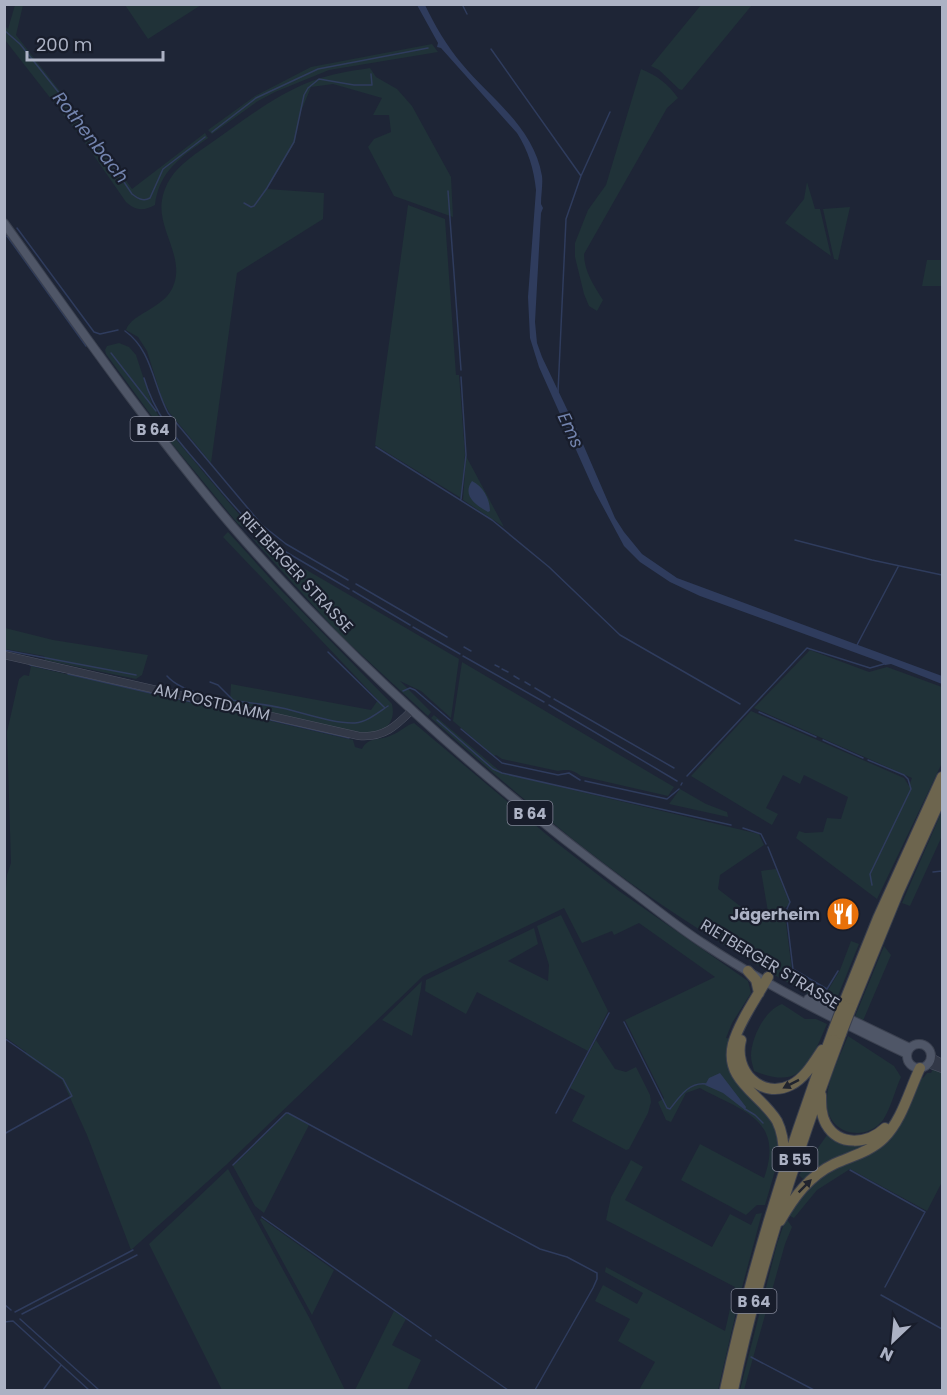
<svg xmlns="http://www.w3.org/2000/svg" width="947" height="1395" font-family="Poppins,sans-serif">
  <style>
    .green { fill: #203238 }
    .water { fill: #2f3c5d }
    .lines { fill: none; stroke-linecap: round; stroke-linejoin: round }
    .stream { stroke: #2f3c5d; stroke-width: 1.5 }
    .minor-casing { stroke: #4c5262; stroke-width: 8 }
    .major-casing { stroke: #3b4150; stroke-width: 10 }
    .highway-casing { stroke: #3a3f4e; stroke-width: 12 }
    .minor { stroke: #323847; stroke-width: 7 }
    .major { stroke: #4f5667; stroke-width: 8 }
    .highway { stroke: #6d654e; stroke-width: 10 }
    .highway-bridge-casing { stroke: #3a3f4e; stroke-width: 12; stroke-linecap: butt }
    .highway-bridge { stroke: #6d654e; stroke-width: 10 }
    .oneway { fill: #20242e }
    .labels { text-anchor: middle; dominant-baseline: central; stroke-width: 4.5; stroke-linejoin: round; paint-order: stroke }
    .shield { fill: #181d2b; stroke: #808596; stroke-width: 1.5 }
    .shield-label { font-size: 15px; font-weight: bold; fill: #acb2c4 }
    .street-label { font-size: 16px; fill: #acb2c4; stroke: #181d2b }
    .poi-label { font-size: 16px; font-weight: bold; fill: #acb2c4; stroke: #181d2b; text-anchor: end }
    .water-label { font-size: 18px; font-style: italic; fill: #7384ae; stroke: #181d2b }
  </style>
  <rect width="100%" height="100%" fill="#1e2536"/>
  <path class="green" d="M15,5H23L16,35L91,131L132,189L205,133L208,138C181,157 159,171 155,205C144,211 136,211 126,202L83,140L5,40L4,25L8,29Z
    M125,5H201L148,39Z
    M701,5H752L682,90L679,89L659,70L651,66Z
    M432,44L438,52L329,70L275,92L258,101L212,134L208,130L255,96L311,67Z
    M370,68L376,77L397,89L412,106L451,177L453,217L394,196L368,147L374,139L391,132L389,115H373L382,98L333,84L311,87L299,116L295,142L267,189L324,193L323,219L237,273L211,463L169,412L162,399L147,351L138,337L126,330C132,312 166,309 174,284C184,256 157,228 162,200C163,193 166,185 170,179C179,164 197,153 211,143C244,120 275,95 312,81C331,74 350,71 370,68Z
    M641,69C658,76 668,84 678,98L667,108L584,254C584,271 594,286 603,300L597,311L589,306L584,294L575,257V243L588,210L606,185Z
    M807,182L815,209H820L831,256L785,223L804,199Z
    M408,205L445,219L456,375H459L465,454L461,498L375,445Z
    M850,207L838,260L834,259L823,209Z
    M927,260H942V286H922Z
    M119,343L129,347L136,355L152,404L163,424L242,518L262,538L238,524L173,445L106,354L105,350L107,346Z
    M466,456L504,527L463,500Z
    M228,532L277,586L392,704C397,727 380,735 359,732L230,703L231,684L371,710L378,700L223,537Z
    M252,538L459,659L451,718L421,691L400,681L431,712L428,716L340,635Z
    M5,628L53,640L148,655L142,675L136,679L45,660L44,656L5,649Z
    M810,650L869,672L887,667L942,687V763L877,899L796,838L799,831L805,833L823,832L827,818L841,819L848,797L804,775L800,784L783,775L766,808L778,814L772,825L691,776L751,711L904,778L909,786L912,778L754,708Z
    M462,662L674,787L668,796L581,776C573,770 568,769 558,771L502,759L496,755L494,756L453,721Z
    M31,666L353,740L355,747L362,749C368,736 381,741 392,735C400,732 406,725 414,723L553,840L619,891L748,981L751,993L732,1023L726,1038L731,1039L765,1113L774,1125L779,1141L777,1164L765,1205H757L746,1215L681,1180L700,1144L764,1178C785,1119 742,1111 700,1088L686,1093L671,1122L666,1120L658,1102L664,1098L625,1020L715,977L639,923L614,935L612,931L582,943L564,908L423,976L226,1165L131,1250L87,1135L62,1080L25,1054L26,1052L5,1037L4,914L7,875L11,863L7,732L19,679L24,675L29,676Z
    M434,715L502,773L759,834L764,845L720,875L718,889L753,916H762L768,912L761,871L776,869L790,904L784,908L792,971L827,992L840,970L851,941L859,944L833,1008C764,970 696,930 632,884C561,833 496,776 431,718Z
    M680,789L706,804L727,812L728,817L669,804Z
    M942,811V836L910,906L902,903Z
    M561,915L608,1011L588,1051L477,992L466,1014L425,991L426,980L534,928L538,944L508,961L548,981L549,965L537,926Z
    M884,946L891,955L862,1023L854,1019Z
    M422,981L421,988L412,1036L382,1020Z
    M782,1004L805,1019H816L827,1024C810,1062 804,1091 754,1071C753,1066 751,1061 751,1056C751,1038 765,1010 782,1004Z
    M848,1036L894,1066L901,1077C895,1090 891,1108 883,1120C866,1142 830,1135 827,1106C825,1083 840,1057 848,1036Z
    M596,1040L615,1069L626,1072L636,1067L650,1095L651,1102L648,1113L629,1149L626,1150L572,1121L585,1096L570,1088Z
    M933,1069L942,1073V1182L927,1211L850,1169L817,1190L794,1218L788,1215L796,1200L822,1175L881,1145L919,1077L923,1078L927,1073H931Z
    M287,1113L309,1125L264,1213L255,1206L233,1166Z
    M827,1135L835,1141L879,1140L803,1179L799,1175Z
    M631,1160L643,1167L625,1200L712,1247L730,1214L751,1225L756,1214L762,1213L740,1295L718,1390H639L655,1362L618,1341L630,1319L595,1301L603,1285L637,1304L643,1293L605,1272L606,1267L725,1331L735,1287L606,1220L611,1197Z
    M228,1169L311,1321L345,1390H222L149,1244Z
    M261,1218L334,1270L312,1315L260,1220Z
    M786,1218L792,1227L785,1244L744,1390H740L777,1244Z
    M394,1311L406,1319L392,1345L421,1360L407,1390H355Z"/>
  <path class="water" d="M417,5H425C435,26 447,46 462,64C491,99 534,127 542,176C543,184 541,195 541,204L543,208L541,213L535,322L537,343L542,357L576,428L615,518L624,532L642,554L677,578L942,676V684L891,664L885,665L881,662L700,596L670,582L640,562L624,546L594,490L539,367L530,338L528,297L536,190C534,169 528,150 517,133L441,48L437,47L438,43Z
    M472,481C483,486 490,499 490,511L488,512C475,505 462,495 472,481Z
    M720,1073L746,1107L745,1110L723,1093L705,1085L709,1078Z"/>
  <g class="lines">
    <path class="stream" d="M462,4L467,14
      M4,30L20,44L91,133L132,194C137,198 143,202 150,198L163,169L205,137
      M491,49L581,176
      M212,132L256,98L318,69L428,48
      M448,191L461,370
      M244,203L251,207L254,206L267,188L294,142L304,95L308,88L319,79L354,85H372L371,74
      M17,228L94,332L100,334L118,330
      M7,236L86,346
      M125,331C152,350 153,385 168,413L262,525L286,544L348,580
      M111,353L156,411
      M461,377L466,455L461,499
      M144,378C155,417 181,444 206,473C225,496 244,518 265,539
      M558,392L566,219L581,176L610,112
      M376,447L492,520L549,567L620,635L740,704
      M795,540L872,560L942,575
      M269,542L349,589
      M356,584L447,637
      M353,591L410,625
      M413,627L460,654
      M857,645L898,567
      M464,647L471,651
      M4,650L136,675
      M328,652L385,708
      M463,656L544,702
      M30,665L64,672
      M495,665L499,667
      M502,669L508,672
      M68,674L155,694
      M167,676C188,700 252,701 282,708C304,713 334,724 355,723C367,722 379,712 388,706
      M514,676L519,679
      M210,682L218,685L232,699
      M525,682L530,685
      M535,688L550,697
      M403,691L410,688L415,690L450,720
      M161,695L349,738
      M554,699L674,768
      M549,705L677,781
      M759,712L816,737
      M437,720L493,769L502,773L731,825
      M461,729L502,763L558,775L569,773L580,780
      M823,740L863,758
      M868,760L904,775L908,779L911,789L870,874L872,885
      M687,776L807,648L870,668L884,664
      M585,781L667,799L679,789
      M681,785L682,783
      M743,828L761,834L766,844
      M768,847L790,902L786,911L793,969L827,989L838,971
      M933,872L942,871
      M624,1022L667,1108L670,1109C680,1096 689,1082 706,1084
      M4,1038L63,1079L72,1096L4,1134
      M745,1109L755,1115L763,1123
      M556,1113L609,1013
      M233,1165L286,1113H288L540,1249L567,1257L597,1273V1279L593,1288L535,1390
      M850,1170L925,1212L885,1287
      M262,1217L431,1336
      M881,1295L942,1329
      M4,1304L11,1310
      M15,1312L133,1250
      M4,1313V1314
      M22,1314L137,1255
      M20,1319L99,1390
      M4,1322L13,1321L89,1390
      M436,1340L508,1390
      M751,1357L814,1390
      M43,1390L61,1365"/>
    <defs>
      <path id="minor" d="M4,655L359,736C384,738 396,726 412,710
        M931,1057L942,1063
        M928,1064L942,1069"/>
      <path id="major" d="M4,223C78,326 151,431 233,527C349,661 482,779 624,885C651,905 676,926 704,944C769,987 838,1021 907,1054
        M808,999L910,1048
        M907 1056a12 12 0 1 1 24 0a12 12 0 1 1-24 0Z"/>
      <path id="highway" d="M748,971L756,980L759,993
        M768,977C757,997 739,1022 733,1044C724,1081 761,1094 777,1121C783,1133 784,1144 784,1157
        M843,1005L878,918L942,777
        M851,1008L898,893L942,796
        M741,1040C733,1070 761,1100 791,1085C805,1078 814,1062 822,1050
        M821,1095C821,1105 821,1115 826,1124C839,1147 868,1144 885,1128
        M780,1221C794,1197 809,1176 834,1164C851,1156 870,1152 884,1138C902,1120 909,1091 920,1068
        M725,1390C751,1268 789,1149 833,1031
        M733,1390C759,1268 797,1151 841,1034"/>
    </defs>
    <use href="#minor" class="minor-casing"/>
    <use href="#major" class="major-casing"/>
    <use href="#highway" class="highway-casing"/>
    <use href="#minor" class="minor"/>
    <use href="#major" class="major"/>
    <use href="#highway" class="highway"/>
    <defs>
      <path id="highway-bridge" d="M833,1031L843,1005
        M841,1034L851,1008"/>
    </defs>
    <use href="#highway-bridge" class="highway-bridge-casing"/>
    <use href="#highway-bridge" class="highway-bridge"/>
  </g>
  <defs><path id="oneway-solid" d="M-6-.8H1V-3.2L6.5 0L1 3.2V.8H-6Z" transform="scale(1.5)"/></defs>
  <g class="oneway">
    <use href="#oneway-solid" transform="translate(791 1084) rotate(153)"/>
    <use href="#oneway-solid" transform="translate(805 1186) rotate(-45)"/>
  </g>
  <defs>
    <symbol id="restaurant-disc" viewBox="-11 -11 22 22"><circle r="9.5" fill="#e8710a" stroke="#181d2b"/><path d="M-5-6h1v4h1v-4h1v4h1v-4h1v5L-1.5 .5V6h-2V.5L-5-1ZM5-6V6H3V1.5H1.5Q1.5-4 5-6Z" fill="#fff"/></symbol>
  </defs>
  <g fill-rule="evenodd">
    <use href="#restaurant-disc" x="824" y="895" width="38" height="38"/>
  </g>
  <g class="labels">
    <g class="shield">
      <rect x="130.5" y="417" width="45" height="24" rx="4.5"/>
      <rect x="507.5" y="801" width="45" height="24" rx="4.5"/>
      <rect x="772.5" y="1147" width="45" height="24" rx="4.5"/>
      <rect x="731.5" y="1289" width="45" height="24" rx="4.5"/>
    </g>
    <g class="shield-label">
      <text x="153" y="429">B 64</text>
      <text x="530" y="813">B 64</text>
      <text x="795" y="1159">B 55</text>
      <text x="754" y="1301">B 64</text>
    </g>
    <g class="street-label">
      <text transform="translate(296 572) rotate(47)">RIETBERGER STRASSE</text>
      <text transform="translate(212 702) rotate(13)">AM POSTDAMM</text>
      <text transform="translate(770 964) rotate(31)">RIETBERGER STRASSE</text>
    </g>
    <g class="poi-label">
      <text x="820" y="914">Jägerheim</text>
    </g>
    <g class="water-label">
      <text transform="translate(91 137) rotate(52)">Rothenbach</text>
      <text transform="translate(571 430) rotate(65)">Ems</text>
    </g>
  </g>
  <rect width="947" height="1395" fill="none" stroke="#acb2c4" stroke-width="12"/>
  <g transform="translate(893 1341) rotate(206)" stroke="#181d2b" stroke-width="4.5" paint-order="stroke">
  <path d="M0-4.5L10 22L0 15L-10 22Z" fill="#acb2c4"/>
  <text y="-9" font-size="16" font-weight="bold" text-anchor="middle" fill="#acb2c4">N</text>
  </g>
  <path d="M27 51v9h136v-9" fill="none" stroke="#acb2c4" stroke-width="3"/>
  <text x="36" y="51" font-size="18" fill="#acb2c4" stroke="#181d2b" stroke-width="4.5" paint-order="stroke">200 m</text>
</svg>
